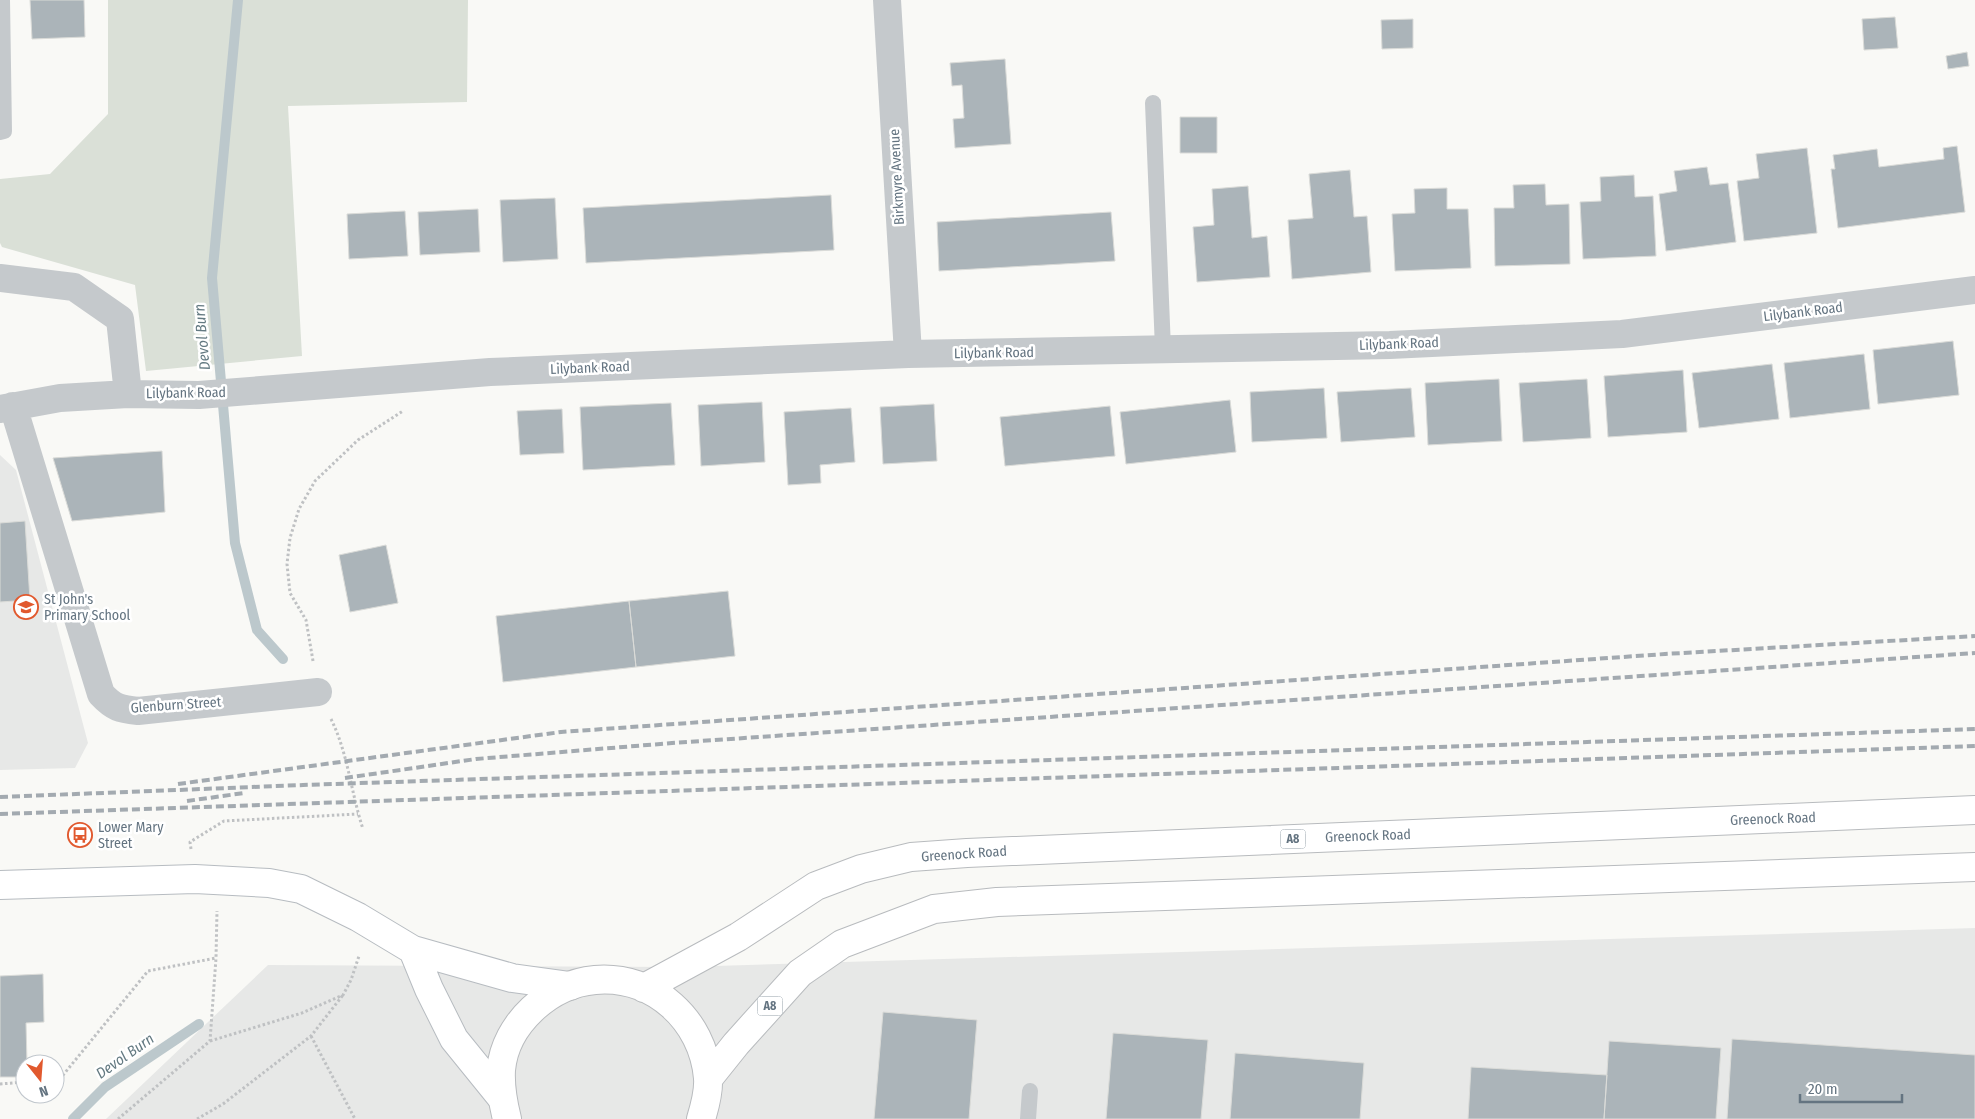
<svg xmlns="http://www.w3.org/2000/svg" width="1975" height="1119" font-family="'Fira Sans Condensed',sans-serif">
  <style>
    .built { fill: #e7e8e7 }
    .green { fill: #dae0d7 }
    .lines { fill: none; stroke-linecap: round; stroke-linejoin: round }
    .stream { stroke: #bcc8cc; stroke-width: 10 }
    .building { fill: #abb4b9; stroke: #dadbd8 }
    .secondary-casing { stroke: #b7bcc1; stroke-width: 30 }
    .highway-casing { stroke: #b8bbbe; stroke-width: 30 }
    .path { stroke: #bfc1c3; stroke-width: 3; stroke-dasharray: 2.5 2.5; stroke-linecap: butt }
    .lane { stroke: #c5c9cc; stroke-width: 16 }
    .street { stroke: #c5c9cc; stroke-width: 28 }
    .secondary { stroke: #fff; stroke-width: 28 }
    .highway { stroke: #fff; stroke-width: 28 }
    .rail { stroke: #a3aab0; stroke-width: 4; stroke-dasharray: 8 4; stroke-linecap: butt }
    .labels { text-anchor: middle; dominant-baseline: central; stroke-width: 5; stroke-linejoin: round; paint-order: stroke }
    .shield { fill: #fff; stroke: #929ea7; stroke-width: 1 }
    .shield-label { font-size: 12px; font-weight: bold; fill: #647481 }
    .street-label { font-size: 14px; fill: #647481; stroke: #fff }
    .poi-label { font-size: 14px; fill: #647481; stroke: #fff; text-anchor: start }
    .water-label { font-size: 15px; font-style: italic; fill: #647a82; stroke: #fff }
  </style>
  <rect width="100%" height="100%" fill="#f9f9f6"/>
  <path class="built" d="M0,455L16,470L88,743L75,768L0,770Z
    M1975,928V1119H106L268,965L682,967Z"/>
  <path class="green" d="M108,0H468L467,102L288,106L302,356L146,371L135,285L2,247L0,243V179L50,174L108,114Z"/>
  <g class="lines">
    <path class="stream" d="M238,0L212,278L235,543L257,630L283,659
      M73,1119L105,1087L199,1024"/>
  </g>
  <path class="building" d="M30,0H84L85,37L32,39Z
    M1895,17L1898,48L1864,50L1862,19Z
    M1413,19V48L1382,49L1381,20Z
    M1967,52L1969,66L1948,69L1946,56Z
    M1005,59L1011,144L955,148L953,119L964,118L962,85L952,86L950,63Z
    M1180,117H1217V153H1180Z
    M1957,146L1965,212L1838,228L1831,169H1835L1833,155L1877,149L1879,167L1944,159L1943,148Z
    M1807,148L1817,233L1744,241L1737,181L1759,178L1756,154Z
    M1707,167L1710,185L1728,183L1736,242L1666,251L1659,194L1677,191L1674,171Z
    M1350,170L1354,217L1367,216L1371,272L1292,279L1288,220L1313,218L1309,174Z
    M1634,175L1635,197L1653,196L1656,256L1583,259L1580,202L1601,201L1600,177Z
    M1545,184L1546,205L1569,204L1570,264L1495,266L1494,208H1514L1513,185Z
    M1248,186L1252,238L1267,236L1270,277L1197,282L1193,227L1214,225L1212,189Z
    M1447,188V209H1468L1471,268L1395,271L1392,214L1415,213L1414,189Z
    M831,195L834,250L586,263L583,208Z
    M555,198L558,259L503,262L500,200Z
    M478,209L480,252L420,255L418,212Z
    M405,211L408,256L349,259L347,214Z
    M1111,212L1115,261L939,271L937,222Z
    M1953,341L1959,395L1878,404L1873,350Z
    M1864,354L1870,409L1790,418L1784,363Z
    M1772,364L1779,419L1699,428L1692,373Z
    M1683,370L1687,432L1608,437L1604,376Z
    M1499,379L1502,441L1428,445L1425,383Z
    M1587,379L1591,438L1523,442L1519,383Z
    M1324,388L1327,438L1252,442L1250,392Z
    M1411,388L1415,437L1341,442L1337,392Z
    M1230,400L1236,452L1126,464L1120,412Z
    M762,402L765,462L701,466L698,405Z
    M671,403L675,465L583,470L580,407Z
    M934,404L937,461L883,464L880,407Z
    M1110,406L1115,456L1005,466L1000,417Z
    M851,408L855,462L820,465L821,483L788,485L784,412Z
    M562,409L564,453L520,455L517,411Z
    M162,451L165,512L72,521L53,458Z
    M25,521L30,600L0,602V523Z
    M386,545L398,603L350,612L339,555Z
    M728,591L735,656L636,667L629,601Z
    M629,601L636,667L503,682L496,616Z
    M43,974L44,1022L26,1023L27,1064H25V1077H0V976Z
    M883,1012L977,1020L969,1119H874Z
    M1113,1033L1208,1040L1201,1119H1106Z
    M1732,1039L1975,1055V1119H1727Z
    M1609,1041L1721,1048L1716,1119H1604Z
    M1235,1053L1364,1063L1360,1119H1230Z
    M1471,1067L1607,1075L1604,1119H1468Z"/>
  <g class="lines">
    <defs>
      <path id="secondary" d="M0,885L195,879L269,883L301,889L358,917L413,950L512,978L570,986
        M413,950L429,989L454,1039L501,1097"/>
      <path id="highway" d="M644,988L738,937L816,886L861,869L911,857L967,853L1975,810
        M708,1079L736,1044L800,973L842,944L934,909L997,902L1975,867
        M507,1119C503,1103 500,1088 501,1070C505,1024 549,984 595,980C654,975 703,1020 708,1078C709,1092 705,1106 701,1119"/>
    </defs>
    <use href="#secondary" class="secondary-casing"/>
    <use href="#highway" class="highway-casing"/>
    <path class="path" d="M313,661L306,620L290,593L287,564L290,538L299,509L315,481L358,440L403,411
      M331,719C348,753 351,793 363,829
      M191,849L190,842L224,821L358,814
      M311,1036L355,1119
      M210,1041L302,1013L343,995L351,980L359,956
      M55,1081L59,1080L148,971L216,958
      M0,1084L25,1082
      M118,1119L210,1041L216,958L217,911
      M197,1119L223,1104L311,1036L343,995"/>
    <path class="lane" d="M1153,103L1163,349
      M0,132L4,131L2,0
      M1028,1119L1030,1091"/>
    <path class="street" d="M887,0L908,354
      M0,278L74,287L120,319L128,394
      M13,406L101,694C114,708 120,709 138,711L318,692
      M0,409L60,398L128,394L199,395L490,372L908,354L1390,345L1622,334L1975,290"/>
    <use href="#secondary" class="secondary"/>
    <use href="#highway" class="highway"/>
    <path class="rail" d="M345,778L476,759L672,743L1975,653
      M178,784L561,732L1665,654L1975,636
      M0,797L303,785L1975,729
      M187,801L244,793
      M0,814L1975,746"/>
  </g>
  <defs>
    <symbol id="school-ring" viewBox="-11 -11 22 22"><circle r="9.5" fill="#fff" stroke="#e1592e" stroke-width="1.5"/><path d="M0-5L7-2L0 1L-7-2ZM-4 1L0 2.5L4 1V4Q0 6-4 4Z" fill="#e1592e"/></symbol>
    <symbol id="bus-ring" viewBox="-11 -11 22 22"><circle r="9.5" fill="#fff" stroke="#e1592e" stroke-width="1.5"/><path d="M-5-6H5V4H4V6H2V4H-2V6H-4V4H-5ZM-3.5-4V0h7V-4ZM-3.5 1.2v1.5H-2V1.2ZM2 1.2v1.5H3.5V1.2Z" fill="#e1592e"/></symbol>
  </defs>
  <g fill-rule="evenodd">
    <use href="#school-ring" x="12" y="593" width="28" height="28"/>
    <use href="#bus-ring" x="66" y="821" width="28" height="28"/>
  </g>
  <g class="labels">
    <g class="shield">
      <rect x="1280.5" y="829.5" width="25" height="19" rx="4"/>
      <rect x="757.5" y="996.5" width="25" height="19" rx="4"/>
    </g>
    <g class="shield-label">
      <text x="1293" y="839">A8</text>
      <text x="770" y="1006">A8</text>
    </g>
    <g class="street-label">
      <text transform="translate(897 177) rotate(-93)">Birkmyre Avenue</text>
      <text transform="translate(1803 312) rotate(-7)">Lilybank Road</text>
      <text transform="translate(1399 344) rotate(-2)">Lilybank Road</text>
      <text transform="translate(994 353) rotate(-1)">Lilybank Road</text>
      <text transform="translate(590 368) rotate(-2)">Lilybank Road</text>
      <text transform="translate(186 393) rotate(-1)">Lilybank Road</text>
      <text transform="translate(176 705) rotate(-4)">Glenburn Street</text>
      <text transform="translate(1773 819) rotate(-2)">Greenock Road</text>
      <text transform="translate(1368 836) rotate(-2)">Greenock Road</text>
      <text transform="translate(964 854) rotate(-4)">Greenock Road</text>
    </g>
    <g class="poi-label">
      <text x="44" y="599">St John's<tspan x="44" dy="16">Primary School</tspan></text>
      <text x="98" y="827">Lower Mary<tspan x="98" dy="16">Street</tspan></text>
    </g>
    <g class="water-label">
      <text transform="translate(202 337) rotate(-95)">Devol Burn</text>
      <text transform="translate(125 1056) rotate(-35)">Devol Burn</text>
    </g>
  </g>
  <g transform="translate(40 1079) rotate(163)"><circle r="24" fill="#ffffff" stroke="#c1c7cd"/>
  <path d="M0-4L9 19L0 12L-9 19Z" fill="#e1592e"/>
  <text y="-8" font-size="14" font-weight="bold" text-anchor="middle" fill="#647481">N</text>
  </g>
  <path d="M1800 1094v8h102v-8" fill="none" stroke="#647481" stroke-width="2.5"/>
  <text x="1808" y="1094" font-size="15" fill="#647481" stroke="#ffffff" stroke-width="4" paint-order="stroke">20 m</text>
</svg>
